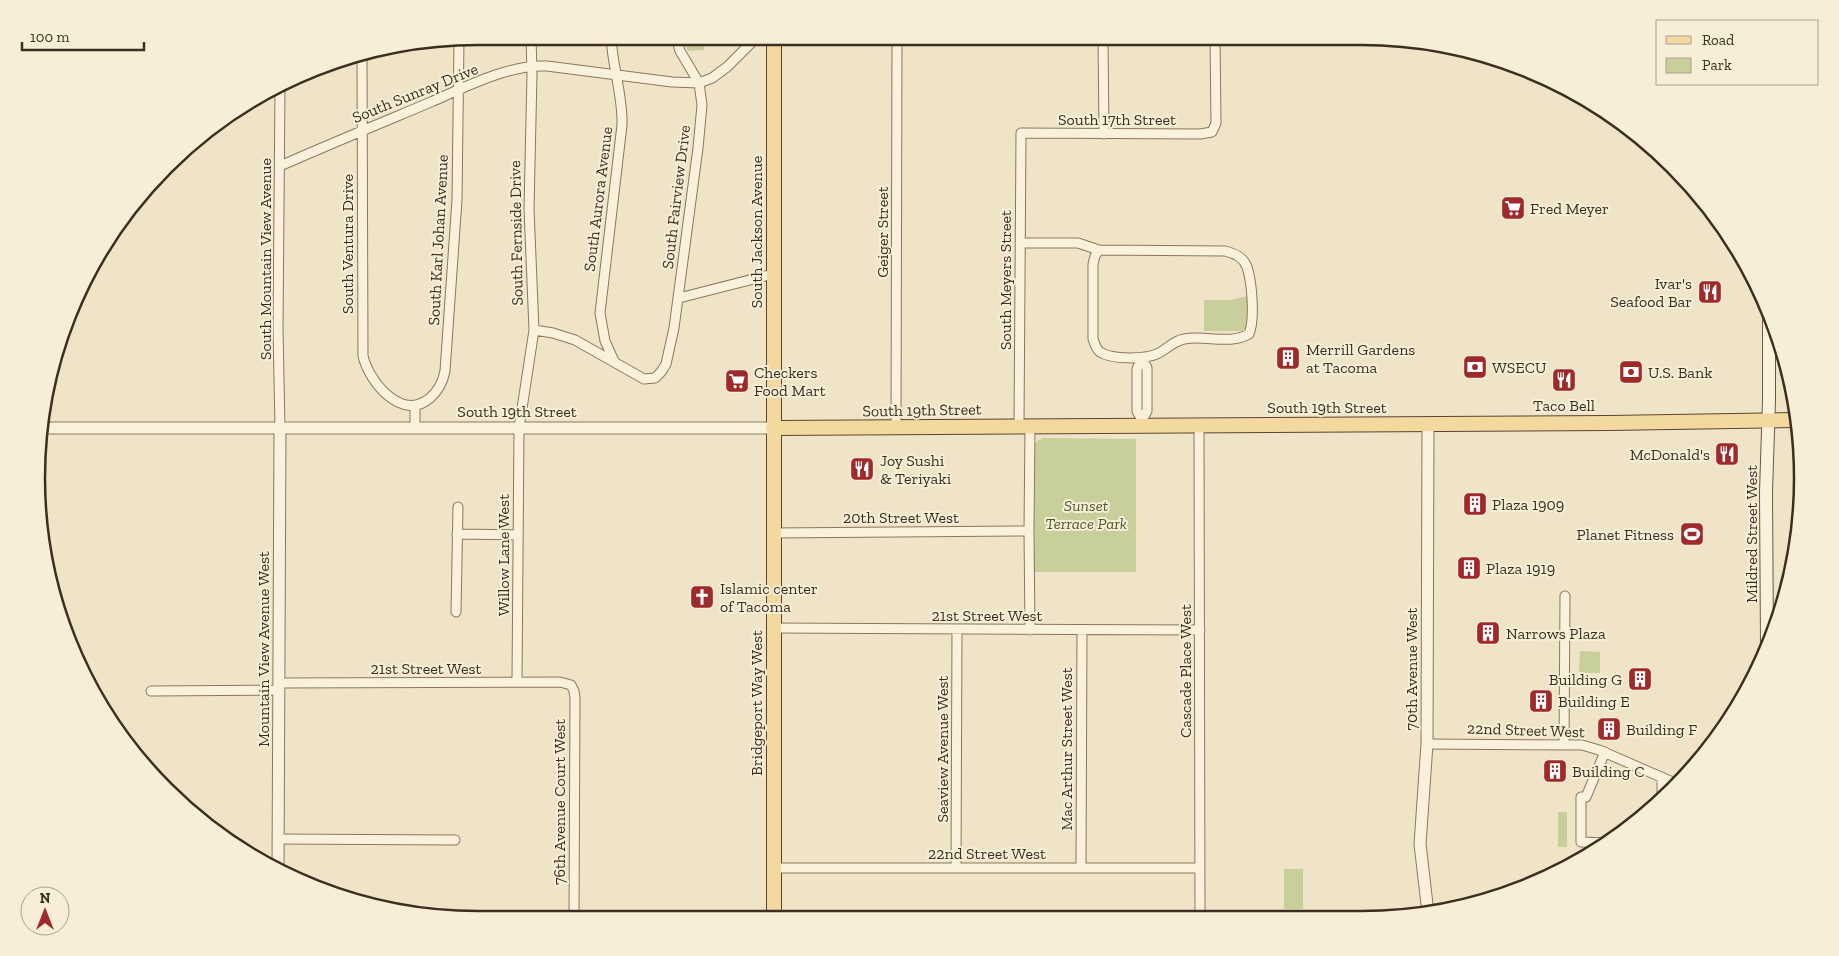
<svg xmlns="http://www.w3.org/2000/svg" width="1839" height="956" font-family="'Zilla Slab',serif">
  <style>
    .green { fill: #c9cf9b }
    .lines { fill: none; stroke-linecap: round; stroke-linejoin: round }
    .minor-casing { stroke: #8d765c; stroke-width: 11 }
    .tertiary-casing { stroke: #8d765c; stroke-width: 13 }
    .secondary-casing { stroke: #6f573f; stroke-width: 14 }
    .primary-casing { stroke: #5b4430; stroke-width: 16 }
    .minor { stroke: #faf1dc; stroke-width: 9 }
    .tertiary { stroke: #faf1dc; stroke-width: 11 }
    .secondary { stroke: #faf1dc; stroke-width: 12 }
    .primary { stroke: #f3d9a0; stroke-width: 14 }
    .labels { text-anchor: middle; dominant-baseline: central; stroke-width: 4; stroke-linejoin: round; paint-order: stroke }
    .street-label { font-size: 16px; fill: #3d2e20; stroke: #f7eed8 }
    .poi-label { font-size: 16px; fill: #3d2e20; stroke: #f7eed8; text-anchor: start }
    .park-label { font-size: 16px; font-style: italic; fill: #4d5a26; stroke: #f7eed8 }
    .rim { fill: none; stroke: #3d2e20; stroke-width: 2.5 }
  </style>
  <rect width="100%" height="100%" fill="#f0e4c8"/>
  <path class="green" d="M683,36H704V50L688,51Z
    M1247,296L1248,320L1246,329L1242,331H1204V300H1231Z
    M1043,438L1136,439V572H1034L1035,445L1037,441Z
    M1580,651L1600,652V673H1579Z
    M1558,812H1567V847H1558Z
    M1284,869H1303V909H1284Z"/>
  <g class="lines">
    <defs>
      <path id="minor" d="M611,36C612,66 623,95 622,125L600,313L605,341L614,361
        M1103,37L1104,134
        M362,55L363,356C369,382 402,422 430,398C438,391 443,382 445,371L457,200L459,39
        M280,166C330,144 381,123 431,102C465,87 510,64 547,66L672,82L699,83L712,78L727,67L757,37
        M1020,243H1078L1099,250L1225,251C1234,253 1244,258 1247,267C1252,282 1255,320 1249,334C1230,345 1205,335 1184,339C1173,341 1166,350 1157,354C1145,359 1112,360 1100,352C1096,349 1095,344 1093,339V264L1095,256L1099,250
        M679,298L773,274
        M534,330L553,333L575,340L644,379L655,378L661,372L666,364L674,328L698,148L702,105L699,83L680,51L676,36
        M1142,358L1147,368V411L1142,420V426
        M1142,358L1137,369V411L1142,420
        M415,406V428
        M1019,426L1021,133L1200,134L1212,132L1216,123L1215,37
        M1199,426L1200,917
        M896,427L897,37
        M1030,427L1029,531L1030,630
        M280,428L278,328L280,89
        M774,533L1029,531
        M457,534L518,535
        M456,612L458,507
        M774,628L1200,630
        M517,682L519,428L534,330L529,209L532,74L531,36
        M279,683L560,682L571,685L574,691L575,698L574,918
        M151,691L279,690
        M1427,744L1582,745L1599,750L1677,784
        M1564,744L1565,596
        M1605,752L1586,797H1581V842L1609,843
        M1662,797V777
        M278,839L455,840
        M774,868H1200
        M956,868L957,630
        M1081,868L1082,631"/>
      <path id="tertiary" d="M45,428H773
        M278,871L280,428
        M1428,913L1420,844L1427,744L1428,424"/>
      <path id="secondary" d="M1767,647L1766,492L1769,400V312"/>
      <path id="primary" d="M774,37V918
        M773,428L1609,423L1799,420"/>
    </defs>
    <use href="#minor" class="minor-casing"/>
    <use href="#tertiary" class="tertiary-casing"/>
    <use href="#secondary" class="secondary-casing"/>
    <use href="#primary" class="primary-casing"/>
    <use href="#minor" class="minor"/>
    <use href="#tertiary" class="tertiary"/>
    <use href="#secondary" class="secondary"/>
    <use href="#primary" class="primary"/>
  </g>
  <defs>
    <symbol id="supermarket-square" viewBox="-11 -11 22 22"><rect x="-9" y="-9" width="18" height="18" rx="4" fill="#9e2a2b" stroke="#f7eed8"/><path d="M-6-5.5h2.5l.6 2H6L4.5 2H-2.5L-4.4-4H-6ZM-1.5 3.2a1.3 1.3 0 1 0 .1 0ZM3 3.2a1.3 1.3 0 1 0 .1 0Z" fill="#fff"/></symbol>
    <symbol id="restaurant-square" viewBox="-11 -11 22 22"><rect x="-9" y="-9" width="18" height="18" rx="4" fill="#9e2a2b" stroke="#f7eed8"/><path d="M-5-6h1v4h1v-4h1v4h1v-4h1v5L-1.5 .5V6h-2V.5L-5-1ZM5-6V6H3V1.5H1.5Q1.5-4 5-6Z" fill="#fff"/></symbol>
    <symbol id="building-square" viewBox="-11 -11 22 22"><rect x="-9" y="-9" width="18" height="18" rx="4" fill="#9e2a2b" stroke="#f7eed8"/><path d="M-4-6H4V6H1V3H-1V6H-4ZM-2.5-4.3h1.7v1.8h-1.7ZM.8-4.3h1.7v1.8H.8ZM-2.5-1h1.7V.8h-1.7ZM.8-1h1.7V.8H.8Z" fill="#fff"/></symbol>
    <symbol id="bank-square" viewBox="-11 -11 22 22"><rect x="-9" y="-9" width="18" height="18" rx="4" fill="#9e2a2b" stroke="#f7eed8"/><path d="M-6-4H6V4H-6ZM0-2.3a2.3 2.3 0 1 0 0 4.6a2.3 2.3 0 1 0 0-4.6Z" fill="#fff"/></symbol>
    <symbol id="stadium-square" viewBox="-11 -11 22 22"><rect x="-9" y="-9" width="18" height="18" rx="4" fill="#9e2a2b" stroke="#f7eed8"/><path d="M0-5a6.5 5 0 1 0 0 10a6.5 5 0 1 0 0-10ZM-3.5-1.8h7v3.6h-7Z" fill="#fff"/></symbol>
    <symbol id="church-square" viewBox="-11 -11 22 22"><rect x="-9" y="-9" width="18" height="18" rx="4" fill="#9e2a2b" stroke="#f7eed8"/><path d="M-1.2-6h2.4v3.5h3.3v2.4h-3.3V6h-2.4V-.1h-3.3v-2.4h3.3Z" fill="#fff"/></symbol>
  </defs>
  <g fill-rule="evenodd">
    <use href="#supermarket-square" x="1499" y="194" width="28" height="28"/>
    <use href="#restaurant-square" x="1696" y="278" width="28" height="28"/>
    <use href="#building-square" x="1274" y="344" width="28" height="28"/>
    <use href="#bank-square" x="1461" y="353" width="28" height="28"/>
    <use href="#bank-square" x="1617" y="358" width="28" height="28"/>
    <use href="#restaurant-square" x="1550" y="366" width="28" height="28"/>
    <use href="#supermarket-square" x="723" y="367" width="28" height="28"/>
    <use href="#restaurant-square" x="1713" y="440" width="28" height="28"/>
    <use href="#restaurant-square" x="848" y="455" width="28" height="28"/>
    <use href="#building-square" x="1461" y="490" width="28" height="28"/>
    <use href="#stadium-square" x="1678" y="520" width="28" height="28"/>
    <use href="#building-square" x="1455" y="554" width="28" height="28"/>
    <use href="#church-square" x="688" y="583" width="28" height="28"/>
    <use href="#building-square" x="1474" y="619" width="28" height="28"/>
    <use href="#building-square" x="1626" y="665" width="28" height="28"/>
    <use href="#building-square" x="1527" y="687" width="28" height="28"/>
    <use href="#building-square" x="1595" y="715" width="28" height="28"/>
    <use href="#building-square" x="1541" y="757" width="28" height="28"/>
  </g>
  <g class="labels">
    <g class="street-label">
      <text transform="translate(415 93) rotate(-22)">South Sunray Drive</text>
      <text x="1117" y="119">South 17th Street</text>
      <text transform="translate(676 197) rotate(-83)">South Fairview Drive</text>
      <text transform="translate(598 199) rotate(-83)">South Aurora Avenue</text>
      <text transform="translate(756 232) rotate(-90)">South Jackson Avenue</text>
      <text transform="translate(882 232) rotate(-90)">Geiger Street</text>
      <text transform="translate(516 233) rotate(-91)">South Fernside Drive</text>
      <text transform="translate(438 240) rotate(-87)">South Karl Johan Avenue</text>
      <text transform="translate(347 244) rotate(-90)">South Ventura Drive</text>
      <text transform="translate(265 259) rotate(-90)">South Mountain View Avenue</text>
      <text transform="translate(1005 280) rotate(-90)">South Meyers Street</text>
      <text x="1327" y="407">South 19th Street</text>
      <text transform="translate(922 410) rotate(-1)">South 19th Street</text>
      <text x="517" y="411">South 19th Street</text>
      <text x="901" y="517">20th Street West</text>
      <text transform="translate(1751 534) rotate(-90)">Mildred Street West</text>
      <text transform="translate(503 555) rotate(-90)">Willow Lane West</text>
      <text x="987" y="615">21st Street West</text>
      <text transform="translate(263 649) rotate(-90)">Mountain View Avenue West</text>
      <text x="426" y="668">21st Street West</text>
      <text transform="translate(1411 669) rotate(-90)">70th Avenue West</text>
      <text transform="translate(1185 671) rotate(-90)">Cascade Place West</text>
      <text transform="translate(756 703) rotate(-90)">Bridgeport Way West</text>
      <text transform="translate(1526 730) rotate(2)">22nd Street West</text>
      <text transform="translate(942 749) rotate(-90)">Seaview Avenue West</text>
      <text transform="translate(1066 749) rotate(-90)">Mac Arthur Street West</text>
      <text transform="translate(559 802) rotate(-90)">76th Avenue Court West</text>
      <text x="987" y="853">22nd Street West</text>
    </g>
    <g class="poi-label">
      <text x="1530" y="208">Fred Meyer</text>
      <text x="1692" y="283" text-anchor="end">Ivar's<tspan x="1692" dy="18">Seafood Bar</tspan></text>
      <text x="1306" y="349">Merrill Gardens<tspan x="1306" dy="18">at Tacoma</tspan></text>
      <text x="1492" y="367">WSECU</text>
      <text x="754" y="372">Checkers<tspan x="754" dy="18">Food Mart</tspan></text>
      <text x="1648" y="372">U.S. Bank</text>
      <text x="1564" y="405" text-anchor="middle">Taco Bell</text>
      <text x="1710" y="454" text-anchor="end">McDonald's</text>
      <text x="880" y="460">Joy Sushi<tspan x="880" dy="18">&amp; Teriyaki</tspan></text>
      <text x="1492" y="504">Plaza 1909</text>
      <text x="1674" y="534" text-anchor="end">Planet Fitness</text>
      <text x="1486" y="568">Plaza 1919</text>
      <text x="720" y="588">Islamic center<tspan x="720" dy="18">of Tacoma</tspan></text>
      <text x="1506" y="633">Narrows Plaza</text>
      <text x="1622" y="679" text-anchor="end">Building G</text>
      <text x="1558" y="701">Building E</text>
      <text x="1626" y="729">Building F</text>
      <text x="1572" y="771">Building C</text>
    </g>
    <g class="park-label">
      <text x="1086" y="505">Sunset<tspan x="1086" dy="18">Terrace Park</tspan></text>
    </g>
  </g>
  <path d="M0 0H1839V956H0ZM478 45H1361A433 433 0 0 1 1794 478V478A433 433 0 0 1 1361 911H478A433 433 0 0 1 45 478V478A433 433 0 0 1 478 45Z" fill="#f7eed8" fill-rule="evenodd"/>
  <path class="rim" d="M478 45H1361A433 433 0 0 1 1794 478V478A433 433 0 0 1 1361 911H478A433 433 0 0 1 45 478V478A433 433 0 0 1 478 45Z"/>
  <rect x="1656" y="20" width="162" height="65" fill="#f7eed8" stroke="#ada18e"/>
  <rect x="1666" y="36" width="25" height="8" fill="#f3d9a0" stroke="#ada18e"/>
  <text x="1702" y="45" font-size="15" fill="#3d2e20">Road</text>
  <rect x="1666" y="58" width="25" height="15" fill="#c9cf9b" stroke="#ada18e"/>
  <text x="1702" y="70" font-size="15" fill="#3d2e20">Park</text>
  <g transform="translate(45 911)"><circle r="24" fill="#f7eed8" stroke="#ada18e"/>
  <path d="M0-4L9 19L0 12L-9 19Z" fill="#9e2a2b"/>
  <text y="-8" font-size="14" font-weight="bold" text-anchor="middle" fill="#3d2e20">N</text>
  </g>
  <path d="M22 42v8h122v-8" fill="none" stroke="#3d2e20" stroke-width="2.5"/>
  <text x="30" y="42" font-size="15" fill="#3d2e20" stroke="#f7eed8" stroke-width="4" paint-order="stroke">100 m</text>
</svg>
